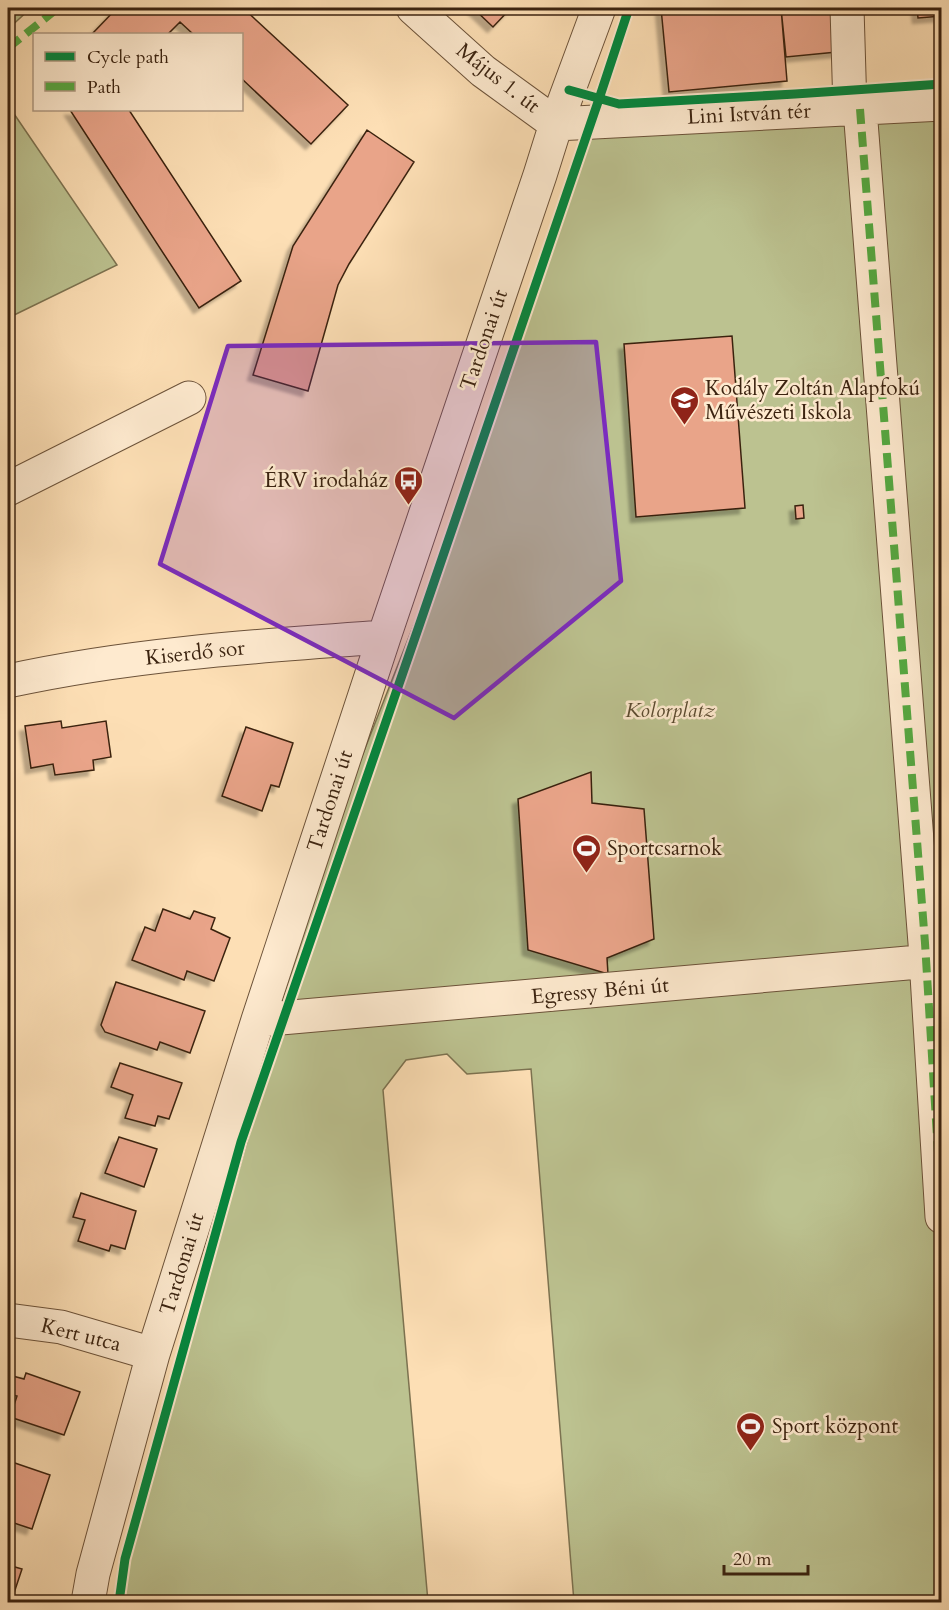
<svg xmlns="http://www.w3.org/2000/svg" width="949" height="1610" font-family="Cardo,serif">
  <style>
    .green { fill: #bcc290; stroke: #7c7250; stroke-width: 1.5 }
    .building { fill: #e9a489; stroke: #3b2310; stroke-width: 1.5; filter: url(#shadow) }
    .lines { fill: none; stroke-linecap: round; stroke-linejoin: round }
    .minor-casing { stroke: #6c5239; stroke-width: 35 }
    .minor { stroke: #feeacf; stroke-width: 33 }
    .quiet { stroke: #55aa42; stroke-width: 8; stroke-dasharray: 15 8; stroke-linecap: butt }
    .cycleway-casing { stroke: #feeacf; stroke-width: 13 }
    .cycleway { stroke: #00873e; stroke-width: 9 }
    .marked { fill: #7b2cbf; fill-opacity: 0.2; stroke: #7b2cbf; stroke-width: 4.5; stroke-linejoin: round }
    .labels { text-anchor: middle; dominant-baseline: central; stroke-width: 5; stroke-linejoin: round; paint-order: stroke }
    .street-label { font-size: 21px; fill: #3b2310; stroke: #feeacf }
    .poi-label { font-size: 21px; fill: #3b2310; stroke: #feeacf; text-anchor: start }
    .park-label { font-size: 21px; font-style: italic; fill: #5b4b30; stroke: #feeacf }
  </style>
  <defs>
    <filter id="shadow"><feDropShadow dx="-5.5" dy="5.5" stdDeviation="1.5" flood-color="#0004"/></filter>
  </defs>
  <rect width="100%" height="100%" fill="#fddfb5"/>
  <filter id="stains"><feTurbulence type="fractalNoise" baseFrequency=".00333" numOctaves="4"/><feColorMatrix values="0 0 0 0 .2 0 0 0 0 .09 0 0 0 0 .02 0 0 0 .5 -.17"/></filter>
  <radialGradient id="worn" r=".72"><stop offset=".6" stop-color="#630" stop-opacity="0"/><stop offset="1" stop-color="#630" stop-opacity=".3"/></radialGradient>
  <path class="green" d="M8,8H31L8,29Z
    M8,105L117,265L8,318Z
    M941,109V1602H574L531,1069L467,1074L447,1054L406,1060L383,1090L428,1602H119L125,1559L283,1019L258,1020L459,510L591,122Z"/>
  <path class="building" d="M117,8H243L348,105L311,144L242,79V34H193L180,22L168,34H92Z
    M473,8H511L493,27Z
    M661,8H781L787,81L669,92Z
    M781,8H842L847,51L786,57Z
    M917,8H942V16L918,18Z
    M70,110H129L241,281L199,308Z
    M367,130L414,162L349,264L338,285L308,391L253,375L293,246Z
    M732,336L745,508L636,517L624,344Z
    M803,505L804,518L796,519L795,506Z
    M61,721L62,728L106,721L111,757L93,760L94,770L55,775L53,764L31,768L25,726Z
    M246,727L293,743L279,787L271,785L262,811L222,796Z
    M591,772L592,803L644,809L654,939L607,958L608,974L528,950L518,799Z
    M163,909L190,919L194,911L215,918L211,929L230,938L214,981L187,971L184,980L132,960L145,927L155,931Z
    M116,982L205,1011L190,1053L160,1042L157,1050L105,1032L101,1025Z
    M120,1063L182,1083L169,1119L158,1116L155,1126L125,1118L133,1095L111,1087Z
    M119,1137L157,1149L144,1187L105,1173Z
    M81,1193L136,1211L125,1249L111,1245L109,1251L78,1241L85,1220L73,1217Z
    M26,1373L80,1392L64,1435L10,1417L17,1396L8,1394L9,1375L24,1379Z
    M9,1461L50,1475L32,1529L8,1521V1467Z
    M8,1565L22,1569L11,1602H8Z"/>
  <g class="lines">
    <defs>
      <path id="minor" d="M413,8L483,71L556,124
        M847,8L850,109
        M860,109L925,943L942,1217
        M556,124L942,104
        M8,489L189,398
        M8,681C131,654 258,646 384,637
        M258,1020L942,960
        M8,1320L61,1327L153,1354
        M88,1602L93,1574L153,1354L258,1020L384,637L540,175L556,124L599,8"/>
    </defs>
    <use href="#minor" class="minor-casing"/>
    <use href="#minor" class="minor"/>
    <path class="quiet" d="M8,48L58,8
      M860,109L925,943L942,1217"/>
    <defs>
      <path id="cycleway" d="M569,90L619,104L795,94L942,84
        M119,1602L125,1559L241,1142L419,626L599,99L629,8"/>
    </defs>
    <use href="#cycleway" class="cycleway-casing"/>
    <use href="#cycleway" class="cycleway"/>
  </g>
  <path class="marked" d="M596,342L621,581L454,718L160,564L228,346Z"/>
  <defs>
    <symbol id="school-pin" viewBox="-11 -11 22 30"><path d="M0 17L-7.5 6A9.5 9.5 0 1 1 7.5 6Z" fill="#8f2418" stroke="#feeacf"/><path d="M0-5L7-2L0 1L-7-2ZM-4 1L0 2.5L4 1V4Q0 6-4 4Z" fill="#fff"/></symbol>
    <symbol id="bus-pin" viewBox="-11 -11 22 30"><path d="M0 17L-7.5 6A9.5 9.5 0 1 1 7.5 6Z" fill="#8f2418" stroke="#feeacf"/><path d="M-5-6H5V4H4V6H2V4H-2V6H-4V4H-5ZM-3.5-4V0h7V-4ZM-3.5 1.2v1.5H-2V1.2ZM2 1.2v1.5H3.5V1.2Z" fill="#fff"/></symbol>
    <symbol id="stadium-pin" viewBox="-11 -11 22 30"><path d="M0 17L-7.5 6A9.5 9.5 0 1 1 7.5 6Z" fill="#8f2418" stroke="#feeacf"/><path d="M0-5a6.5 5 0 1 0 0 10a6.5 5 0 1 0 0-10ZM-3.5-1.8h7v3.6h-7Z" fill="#fff"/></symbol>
  </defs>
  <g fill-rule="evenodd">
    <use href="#school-pin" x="668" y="384" width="33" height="45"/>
    <use href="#bus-pin" x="392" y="464" width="33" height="45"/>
    <use href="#stadium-pin" x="570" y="832" width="33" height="45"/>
    <use href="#stadium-pin" x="734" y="1410" width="33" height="45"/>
  </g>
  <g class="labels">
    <g class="street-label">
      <text transform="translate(498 78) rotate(38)">Május 1. út</text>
      <text transform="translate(749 114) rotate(-3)">Lini István tér</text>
      <text transform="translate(484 340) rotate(-71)">Tardonai út</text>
      <text transform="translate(195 653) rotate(-6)">Kiserdő sor</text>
      <text transform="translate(330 801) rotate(-72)">Tardonai út</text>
      <text transform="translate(600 991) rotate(-5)">Egressy Béni út</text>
      <text transform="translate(182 1264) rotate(-73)">Tardonai út</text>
      <text transform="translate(81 1335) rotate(14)">Kert utca</text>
    </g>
    <g class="poi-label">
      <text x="705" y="388">Kodály Zoltán Alapfokú<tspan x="705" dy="24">Művészeti Iskola</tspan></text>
      <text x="388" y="480" text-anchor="end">ÉRV irodaház</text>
      <text x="607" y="848">Sportcsarnok</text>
      <text x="772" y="1426">Sport központ</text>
    </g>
    <g class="park-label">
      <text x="670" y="710">Kolorplatz</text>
    </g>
  </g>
  <rect width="949" height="1610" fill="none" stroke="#fddfb5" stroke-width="30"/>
  <rect x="9" y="9" width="931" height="1592" fill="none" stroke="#3b2310" stroke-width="3"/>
  <rect x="15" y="15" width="919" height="1580" fill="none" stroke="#3b2310" stroke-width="1.5"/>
  <rect x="33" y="33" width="210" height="78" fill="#feeacf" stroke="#b09a83" stroke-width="1.5"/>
  <rect x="45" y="52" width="30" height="9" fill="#00873e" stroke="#b09a83" stroke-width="1.5"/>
  <text x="87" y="63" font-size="18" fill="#3b2310">Cycle path</text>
  <rect x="45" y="82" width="30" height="9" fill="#55aa42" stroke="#b09a83" stroke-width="1.5"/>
  <text x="87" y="93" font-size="18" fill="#3b2310">Path</text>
  <path d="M724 1565v9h84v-9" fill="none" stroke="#3b2310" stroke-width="3"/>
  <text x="733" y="1565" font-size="18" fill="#3b2310" stroke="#feeacf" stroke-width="4.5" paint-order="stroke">20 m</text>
  <rect width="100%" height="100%" filter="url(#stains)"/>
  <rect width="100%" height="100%" fill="url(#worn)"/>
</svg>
